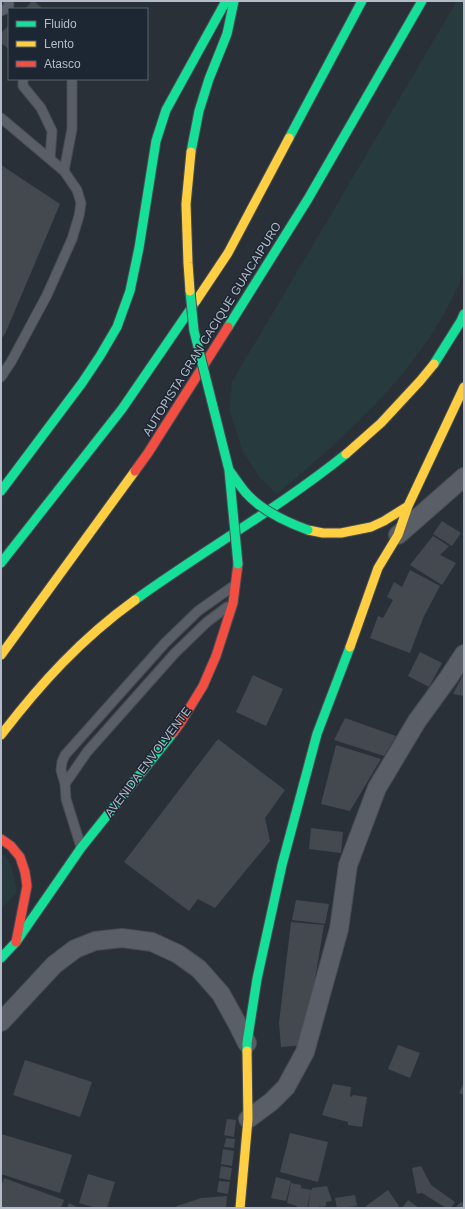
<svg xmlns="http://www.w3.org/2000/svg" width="465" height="1209" font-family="Helvetica,sans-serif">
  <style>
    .green { fill: #273a3e }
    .building { fill: #444950 }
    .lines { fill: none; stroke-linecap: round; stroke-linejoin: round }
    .lane-casing { stroke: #484c53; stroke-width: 11 }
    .street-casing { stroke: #484c53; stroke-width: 20 }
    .fast-casing { stroke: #484c55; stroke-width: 11 }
    .slow-casing { stroke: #484c55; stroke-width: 11 }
    .jam-casing { stroke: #484c55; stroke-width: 11 }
    .lane { stroke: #5a5e66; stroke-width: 9 }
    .street { stroke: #5a5e66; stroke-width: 18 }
    .fast { stroke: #16e098; stroke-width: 9 }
    .slow { stroke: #ffcf43; stroke-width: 9 }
    .jam { stroke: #f24e42; stroke-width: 9 }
    .fast-bridge-casing { stroke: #484c55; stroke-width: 11; stroke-linecap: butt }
    .slow-bridge-casing { stroke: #484c55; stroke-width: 11; stroke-linecap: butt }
    .fast-bridge { stroke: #16e098; stroke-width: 9 }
    .slow-bridge { stroke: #ffcf43; stroke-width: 9 }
    .labels { text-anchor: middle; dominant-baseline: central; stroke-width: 3; stroke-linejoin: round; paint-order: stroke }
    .street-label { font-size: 12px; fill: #b4bcc9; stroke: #1d2633 }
  </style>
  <rect width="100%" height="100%" fill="#2a3038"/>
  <path class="green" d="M457,1H464V272C428,364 351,432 277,494L260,478L243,452L229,409L232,382Z
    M1,852C13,862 14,877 17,892L1,909Z"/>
  <path class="building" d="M32,1H34L43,9H25Z
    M9,25V49L1,43V33Z
    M1,165L60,204L5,334L1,339Z
    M442,521L461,533L452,546L433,534Z
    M433,536L449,546L440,555L456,563L442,585L410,565Z
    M410,570L440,586L424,616L410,653L370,638L378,616L383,618L393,600L387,597L394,582L402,587Z
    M420,652L442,663L429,687L408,676Z
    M464,673V696L453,694Z
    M253,675L283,689L266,726L236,712Z
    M345,718L396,736L384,756L334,740Z
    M218,739L285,790L265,818L270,841L215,908L198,899L189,911L124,862Z
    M336,745L381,759L350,811L321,804Z
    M311,828L343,832L341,853L309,849Z
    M296,900L329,904L325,924L292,920Z
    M291,922L324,925L304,1045L281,1047L279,1023Z
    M398,1045L420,1053L410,1078L388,1069Z
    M25,1060L92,1082L80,1117L13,1095Z
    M464,1082V1095L459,1093Z
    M333,1084L351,1087L350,1096L352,1097L353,1095L367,1097L362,1127L348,1125V1122L322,1115Z
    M227,1119L236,1120L234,1137L224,1135Z
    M290,1133L328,1142L318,1182L280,1172Z
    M1,1134L72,1155L60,1193L1,1174Z
    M226,1138L235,1139L234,1148L224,1147Z
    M223,1149L234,1151L232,1166L221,1164Z
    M221,1166L232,1168L230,1180L219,1178Z
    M421,1166L431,1185L455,1202L451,1208H446L422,1193L417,1194L412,1168Z
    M88,1174L115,1182L107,1208H96L79,1203Z
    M276,1177L291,1181L286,1201L271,1198Z
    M4,1178L64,1200L61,1208H1V1187Z
    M219,1181L230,1182L228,1194L217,1192Z
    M291,1183L301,1185V1188L312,1190V1188L327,1186L332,1201L326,1202V1206L321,1207L320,1205L319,1208H308L311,1191L307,1208H297V1206L287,1203Z
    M388,1190L399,1206L397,1208H367L366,1206Z
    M355,1195L357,1206L337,1208L335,1198Z
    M227,1196L226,1208H176L177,1206L201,1198Z
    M408,1200L419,1208H402Z
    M461,1202L464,1204V1208H455Z
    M69,1203L79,1208H67Z"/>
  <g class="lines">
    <defs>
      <path id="lane" d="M1,11C6,9 11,7 8,1
        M23,79V86L41,108L52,131L50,159
        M1,118L64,171L77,190L81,203L79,216L72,239L47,295L11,362L1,377
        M64,171L72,129V79
        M65,784L87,752L175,653L207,622L227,607
        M81,847L66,799L65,784L61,770L62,762L65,755L165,643L198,611L232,587"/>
      <path id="street" d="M398,535L464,477
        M1,1022L54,965L75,949L95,941L122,938L152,942L178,954L199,969L221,994L238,1025L247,1043
        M248,1119L271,1102L286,1087L305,1052L339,929L348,865L377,788L417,721L449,677L464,654"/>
      <path id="fast" d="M289,138L362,1
        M191,152L199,111L209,79L227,34L234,1
        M228,327L308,199L422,1
        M434,364L461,321L464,314
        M1,491L82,383L100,356L117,327L130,291L139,248L156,141L166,110L226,1
        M1,563L122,409L196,301
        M135,600C204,550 279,508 346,454
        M1,958L16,942L81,848L173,733
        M247,1051V1043L257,979L282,865L317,734L350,647"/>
      <path id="slow" d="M196,301L228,253L289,138
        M346,454L381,423L420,381L434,364
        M308,530L323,533H341L371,527L384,521L408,506
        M350,647L378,568L398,535L408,506L464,387
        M1,655L135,471
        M1,735C41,683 81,639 135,600
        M240,1208L248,1119L247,1051"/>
      <path id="jam" d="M135,471L148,453L228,327
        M173,733L181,722L203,686L216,656L233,603L238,564
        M1,839L11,846L20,857L25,872L27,886L16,942"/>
    </defs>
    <use href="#lane" class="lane-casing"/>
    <use href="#street" class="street-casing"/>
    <use href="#fast" class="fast-casing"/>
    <use href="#slow" class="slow-casing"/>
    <use href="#jam" class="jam-casing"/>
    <use href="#lane" class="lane"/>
    <use href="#street" class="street"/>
    <use href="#fast" class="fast"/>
    <use href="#slow" class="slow"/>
    <use href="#jam" class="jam"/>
    <defs>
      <path id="fast-bridge" d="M190,291L194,331L229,470L238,564
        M229,470C235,478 240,486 246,493C262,511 286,522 308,530"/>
      <path id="slow-bridge" d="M190,291L188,263L186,204L191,152"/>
    </defs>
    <use href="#fast-bridge" class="fast-bridge-casing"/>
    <use href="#slow-bridge" class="slow-bridge-casing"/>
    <use href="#fast-bridge" class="fast-bridge"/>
    <use href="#slow-bridge" class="slow-bridge"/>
  </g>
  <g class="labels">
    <g class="street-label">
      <text transform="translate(212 329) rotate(-58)">AUTOPISTA GRAN CACIQUE GUAICAIPURO</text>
      <text transform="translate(148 762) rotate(-53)">AVENIDA ENVOLVENTE</text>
    </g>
  </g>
  <rect width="465" height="1209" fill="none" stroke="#b4bcc9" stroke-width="4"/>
  <rect x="8" y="8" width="140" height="72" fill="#1d2633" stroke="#59626f"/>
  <rect x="16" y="21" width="20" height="6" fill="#16e098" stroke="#59626f"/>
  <text x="44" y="28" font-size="12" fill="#b4bcc9">Fluido</text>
  <rect x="16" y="41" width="20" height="6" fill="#ffcf43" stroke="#59626f"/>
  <text x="44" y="48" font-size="12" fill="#b4bcc9">Lento</text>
  <rect x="16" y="61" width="20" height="6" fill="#f24e42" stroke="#59626f"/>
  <text x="44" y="68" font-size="12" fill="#b4bcc9">Atasco</text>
</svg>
